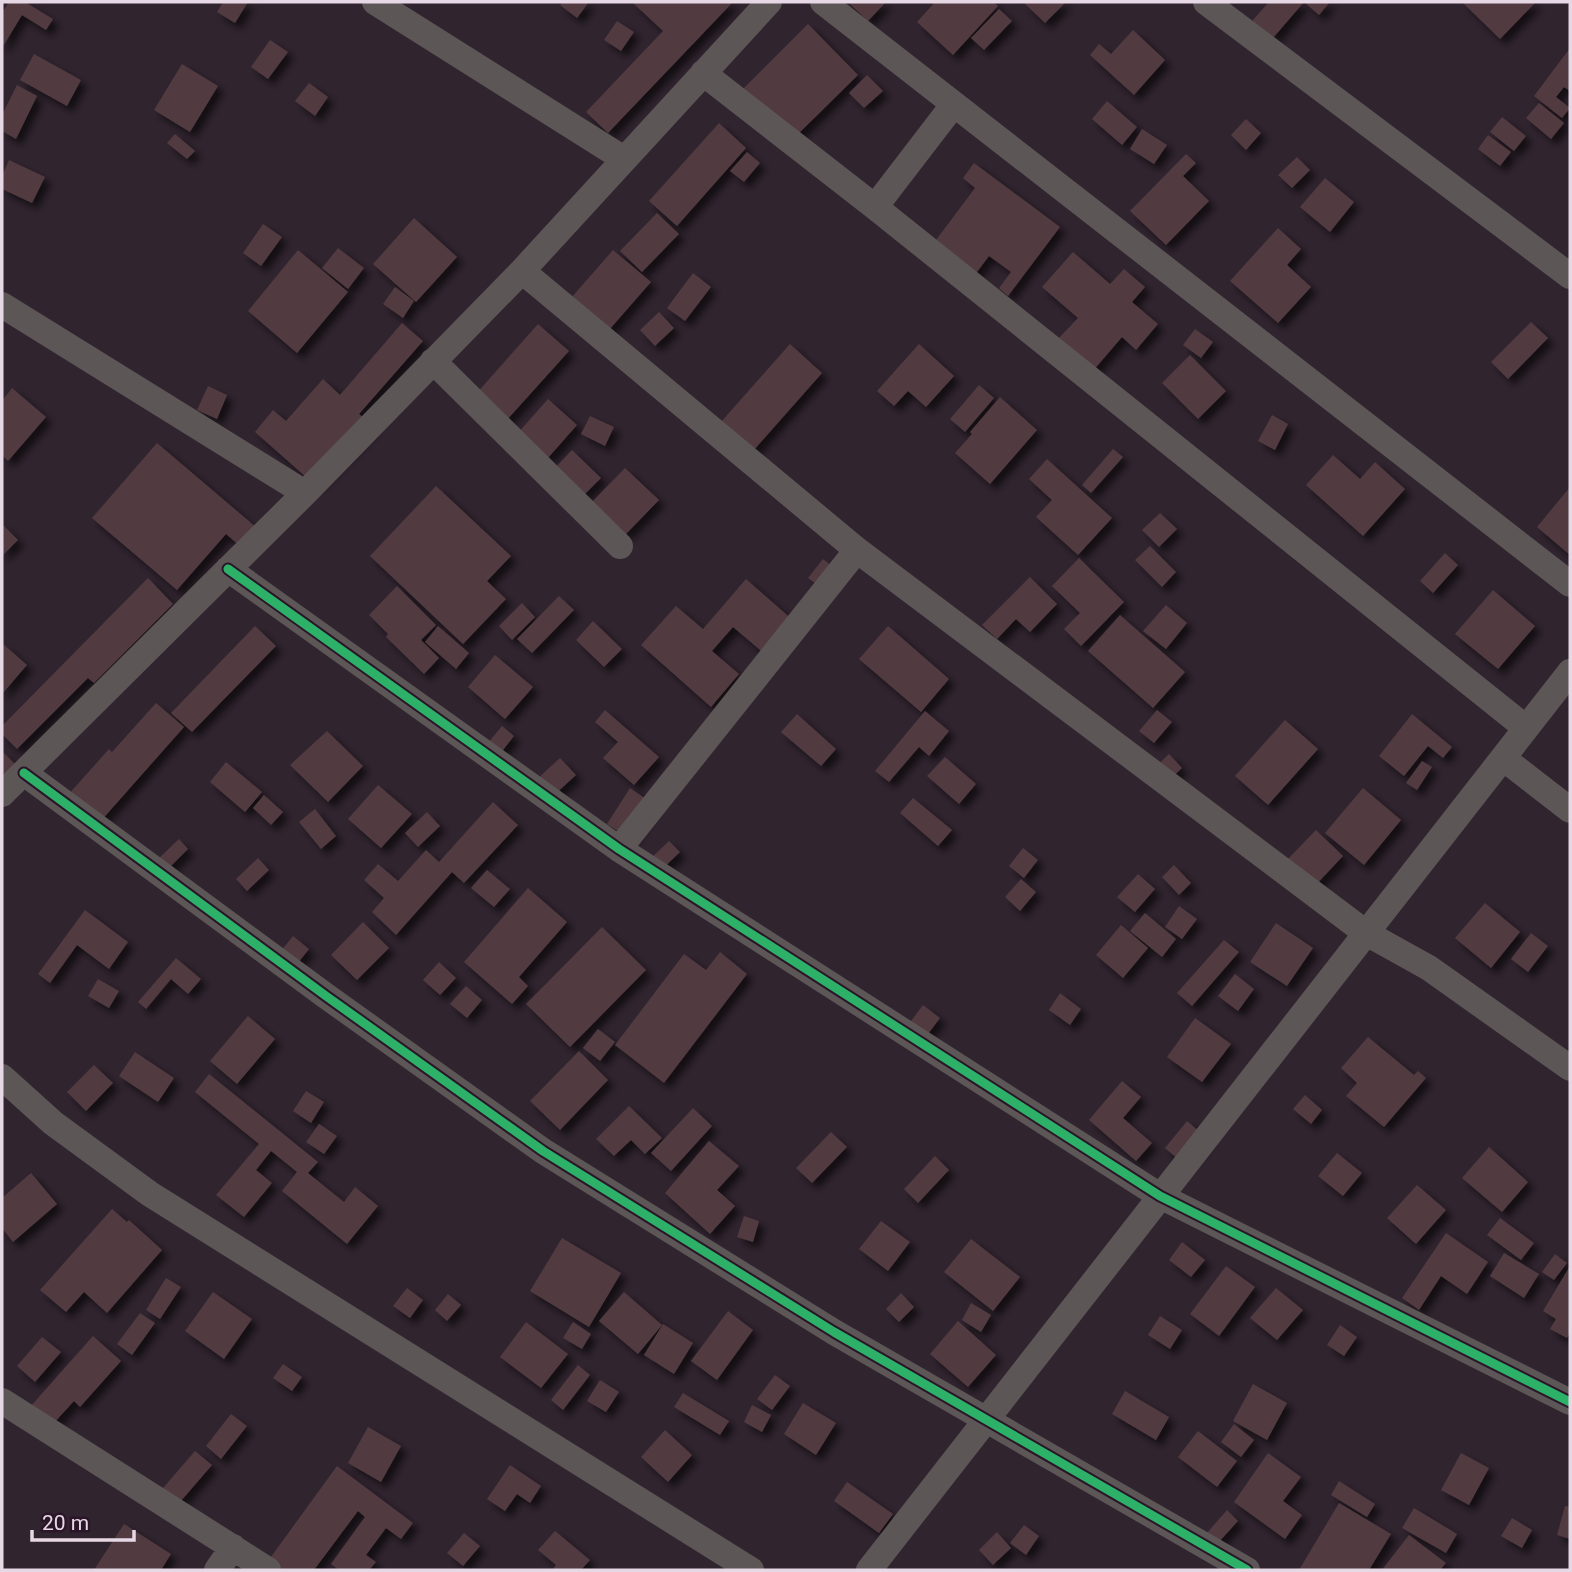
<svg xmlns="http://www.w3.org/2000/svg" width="1572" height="1572" font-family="Roboto,sans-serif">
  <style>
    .building { fill: #513b40; filter: url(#shadow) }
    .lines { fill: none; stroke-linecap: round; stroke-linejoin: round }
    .minor { stroke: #5c5656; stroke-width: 26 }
    .cycleway-casing { stroke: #2b1529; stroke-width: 13 }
    .cycleway { stroke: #2db169; stroke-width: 9 }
  </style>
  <defs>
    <filter id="shadow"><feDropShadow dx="6" dy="6" stdDeviation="3.5" flood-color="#0009"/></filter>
  </defs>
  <rect width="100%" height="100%" fill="#30242f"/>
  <path class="building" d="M9,2H25L53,19L46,30L22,15L2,48V13Z
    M223,2H248L235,23L217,12Z
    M563,2H589L577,18L560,5Z
    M632,2H733L608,133L586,112L663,31Z
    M848,2H886L868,21Z
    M935,2H994L998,6L953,55L917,22Z
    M1023,2H1066L1045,23Z
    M1269,2H1304L1273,38L1252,21Z
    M1304,2H1330L1319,15Z
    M1462,2H1536L1500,39Z
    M999,9L1012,21L984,50L971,38Z
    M617,21L634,32L621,51L604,40Z
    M808,24L858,75L792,140L742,90Z
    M1133,30L1165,60L1134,95L1090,55L1099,44L1111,54Z
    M270,40L288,52L268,79L251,67Z
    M1570,48V91L1564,87L1556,97L1570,108L1562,118L1534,96Z
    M34,54L81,80L67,106L20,80Z
    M182,64L218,86L190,132L154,110Z
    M867,75L883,91L864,108L849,93Z
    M309,83L328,97L315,116L295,101Z
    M17,85L37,96L16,139L2,131V115Z
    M1107,101L1137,127L1122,145L1092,119Z
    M1539,103L1564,123L1551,139L1526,118Z
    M1502,117L1526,136L1514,151L1490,132Z
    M1246,119L1261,133L1246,150L1231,135Z
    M719,123L746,148L677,226L649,201Z
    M1142,129L1167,145L1154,164L1130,149Z
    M175,134L195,151L187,159L167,143Z
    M1488,135L1511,152L1500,166L1478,149Z
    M747,152L760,163L744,182L730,171Z
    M1186,154L1196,163L1183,176L1209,201L1166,245L1130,211Z
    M1297,157L1310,170L1292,188L1278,175Z
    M9,160L45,177L32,203L2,189V176Z
    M974,163L1060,227L1008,296L999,288L1011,272L989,256L968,284L927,252L975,188L963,178Z
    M1325,178L1354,202L1330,232L1300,207Z
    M657,213L679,234L642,272L620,251Z
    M414,218L457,257L416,302L373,264Z
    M263,224L282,237L261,266L243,253Z
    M1278,228L1301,249L1287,265L1311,287L1278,323L1230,281Z
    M338,248L364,268L348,289L322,268Z
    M298,250L348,292L297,353L248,311Z
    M613,250L651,282L609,330L571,298Z
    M1073,252L1110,284L1124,269L1145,287L1132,302L1158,324L1136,350L1122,337L1092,372L1056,341L1078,318L1042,287Z
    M693,273L711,287L685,321L667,308Z
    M395,287L414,301L403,318L383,304Z
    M659,312L674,328L655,346L640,330Z
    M1531,322L1548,338L1508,379L1491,362Z
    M402,323L423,341L359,414L373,426L315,485L255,432L273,410L286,421L323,379L340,395Z
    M538,324L569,351L505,422L475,395Z
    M1195,329L1213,342L1201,358L1183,345Z
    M790,344L822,373L753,451L721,422Z
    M919,344L954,376L926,407L908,391L894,406L877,391Z
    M1190,355L1226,391L1198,419L1162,383Z
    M979,385L994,398L965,432L950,419Z
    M208,386L227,395L217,419L197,410Z
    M12,388L46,417L8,461L2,455V401Z
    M1000,397L1037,430L990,484L955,453L972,434L970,432Z
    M548,399L577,425L547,459L518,433Z
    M1272,415L1288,424L1275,450L1258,441Z
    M590,416L614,427L605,446L581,434Z
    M157,443L257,528L241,547L226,534L177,590L92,518Z
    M1113,449L1123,457L1091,493L1082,485Z
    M572,450L601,478L583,496L555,468Z
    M1333,455L1360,479L1375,462L1405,489L1363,536L1306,485Z
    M1047,459L1112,518L1078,555L1036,517L1052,500L1029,479Z
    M625,468L659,500L625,535L591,503Z
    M436,486L511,556L487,581L506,599L463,644L370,556Z
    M1570,487V555L1537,527Z
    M1160,513L1177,529L1159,547L1142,530Z
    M2,524L18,540L2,556Z
    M1150,546L1176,572L1162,587L1135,560Z
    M1445,553L1458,565L1433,593L1420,581Z
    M1079,558L1124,602L1081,646L1064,629L1080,613L1052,586Z
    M823,559L837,570L823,589L808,578Z
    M1030,577L1057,604L1030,632L1016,619L997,639L982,625Z
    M148,578L173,604L94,683L88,678L17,749L2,734V726Z
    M746,579L795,622L766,655L733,627L712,651L739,674L711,707L641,645L676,606L703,629Z
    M397,586L436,625L421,640L439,658L424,674L386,637L388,634L369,615Z
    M1493,590L1535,626L1498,669L1455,634Z
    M559,596L574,610L532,653L517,639Z
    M522,603L535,617L512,640L499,626Z
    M1166,605L1187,623L1166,649L1143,631Z
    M1120,615L1185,672L1153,708L1088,651Z
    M593,621L622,649L604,667L576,640Z
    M255,626L276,646L192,732L171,713Z
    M438,626L469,653L456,669L425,642Z
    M888,626L949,679L921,712L859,659Z
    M2,643L27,665L2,694Z
    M495,655L533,687L505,719L468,687Z
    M156,703L184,727L99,823L68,795L109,749L112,752Z
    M605,710L659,757L634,785L603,758L618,742L595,722Z
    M1157,710L1172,722L1154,743L1139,731Z
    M925,711L949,731L929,756L919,747L889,782L875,771Z
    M797,714L836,749L821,766L781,732Z
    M1412,714L1452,747L1443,758L1428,746L1404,776L1379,756Z
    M1285,720L1318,749L1268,805L1235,776Z
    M502,726L514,736L496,759L483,749Z
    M327,731L363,766L328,802L290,765Z
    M2,751L16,765L2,779Z
    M1169,754L1182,768L1165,784L1152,770Z
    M945,757L976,784L959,804L927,776Z
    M560,758L576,775L551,798L535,781Z
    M1422,761L1432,767L1417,790L1406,783Z
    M226,762L262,792L245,812L210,782Z
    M378,785L412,814L381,848L348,819Z
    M630,788L653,804L630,839L607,824Z
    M1363,788L1401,820L1364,865L1325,833Z
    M264,795L283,812L271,825L253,808Z
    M913,798L952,830L938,846L900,813Z
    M493,802L518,825L464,883L452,872L396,935L372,912L384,898L364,880L378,864L398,881L426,850L439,862Z
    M315,809L336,836L321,849L299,822Z
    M427,812L440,826L418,847L405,833Z
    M1316,830L1343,856L1312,889L1284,863Z
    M179,839L188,849L167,870L157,860Z
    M669,841L680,852L660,871L649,860Z
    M1023,848L1038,860L1024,878L1009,866Z
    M258,858L269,870L247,891L236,879Z
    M1174,865L1191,883L1179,895L1162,877Z
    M487,870L510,889L494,907L471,888Z
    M1138,874L1155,889L1135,912L1117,897Z
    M1021,879L1036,892L1020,911L1005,897Z
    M528,888L567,922L519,977L528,986L512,1004L464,962Z
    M1485,903L1520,932L1491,968L1455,938Z
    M1179,906L1197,919L1182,939L1165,927Z
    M85,910L128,942L109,969L77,945L50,983L38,974Z
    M1145,913L1176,939L1162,957L1130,931Z
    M363,922L389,948L357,980L331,955Z
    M1276,923L1313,948L1287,986L1250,962Z
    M1121,925L1148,948L1123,978L1096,955Z
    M602,927L646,970L570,1047L526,1004Z
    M1531,933L1548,946L1528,972L1511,959Z
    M293,936L309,949L290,973L274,960Z
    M1224,940L1239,952L1192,1006L1177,993Z
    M720,952L747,974L664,1083L615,1045L684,954L706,970Z
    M176,958L201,979L188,994L171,979L146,1009L138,1002Z
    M439,962L456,978L440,995L423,980Z
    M1235,974L1254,989L1238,1011L1218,996Z
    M98,979L119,991L109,1008L88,996Z
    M466,986L482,1000L467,1018L450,1004Z
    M1060,993L1081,1009L1070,1025L1049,1010Z
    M923,1005L940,1018L925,1038L908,1025Z
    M248,1016L275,1039L237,1084L210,1061Z
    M1195,1018L1231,1044L1202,1082L1167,1057Z
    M598,1029L615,1042L600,1061L583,1048Z
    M1368,1037L1414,1075L1418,1071L1426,1078L1384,1127L1346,1096L1357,1083L1341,1068Z
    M579,1051L608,1080L560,1130L530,1101Z
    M135,1052L174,1078L158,1102L119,1076Z
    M94,1065L113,1083L86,1111L67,1092Z
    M209,1074L318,1162L308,1173L344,1202L355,1187L378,1206L347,1244L282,1191L297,1172L271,1151L256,1170L272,1183L244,1217L216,1195L259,1144L195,1092Z
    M1122,1081L1141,1097L1123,1118L1152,1143L1136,1161L1089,1120Z
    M306,1091L324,1102L311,1123L293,1111Z
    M1305,1095L1322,1110L1311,1124L1293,1109Z
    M629,1106L662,1138L645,1154L631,1140L614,1156L596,1139Z
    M693,1108L712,1126L671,1171L651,1153Z
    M1187,1121L1207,1138L1185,1165L1165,1148Z
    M319,1124L337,1136L324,1154L306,1142Z
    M831,1132L847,1147L812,1183L796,1168Z
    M709,1141L739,1166L717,1190L735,1206L710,1234L665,1193Z
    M1489,1147L1528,1182L1502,1212L1462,1178Z
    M1337,1153L1362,1173L1343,1196L1318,1176Z
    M935,1156L949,1170L918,1203L904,1189Z
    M31,1173L57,1204L13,1242L2,1228V1198Z
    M1417,1185L1446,1210L1416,1244L1387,1218Z
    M112,1209L127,1222L129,1220L162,1250L107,1313L84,1292L66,1312L40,1290Z
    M744,1216L759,1221L753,1242L737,1237Z
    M1500,1218L1534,1243L1521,1260L1487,1235Z
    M881,1221L910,1242L888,1271L859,1249Z
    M1446,1233L1488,1262L1467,1294L1441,1276L1419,1310L1402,1298Z
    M562,1238L621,1273L589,1327L530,1291Z
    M971,1239L1020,1277L993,1311L944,1272Z
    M1182,1242L1205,1260L1191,1277L1169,1260Z
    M1504,1253L1539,1274L1524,1298L1490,1276Z
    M1555,1254L1567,1263L1554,1280L1542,1272Z
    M1226,1266L1255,1287L1219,1336L1190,1314Z
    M1570,1266V1332L1567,1338L1550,1329L1556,1319L1543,1311Z
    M166,1278L181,1287L160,1319L146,1310Z
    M407,1288L423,1300L410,1318L393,1306Z
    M1276,1288L1303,1310L1277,1340L1250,1318Z
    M213,1292L252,1319L224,1359L185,1331Z
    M624,1292L662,1325L638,1354L599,1321Z
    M901,1293L914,1307L899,1322L886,1309Z
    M448,1294L461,1305L447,1321L435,1310Z
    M971,1303L991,1315L981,1332L962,1320Z
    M728,1311L753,1330L717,1380L691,1361Z
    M140,1313L155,1323L132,1355L117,1344Z
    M1160,1316L1182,1330L1170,1349L1148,1335Z
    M958,1321L996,1355L968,1387L930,1354Z
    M526,1322L568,1354L541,1388L500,1357Z
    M573,1322L591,1334L582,1349L563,1338Z
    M663,1324L693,1343L674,1374L644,1355Z
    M1340,1325L1357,1337L1344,1356L1327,1345Z
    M93,1336L121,1361L80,1407L74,1401L52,1425L31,1406Z
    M42,1337L61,1352L35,1382L17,1366Z
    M283,1364L302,1377L292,1391L273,1378Z
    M578,1365L590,1375L563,1410L551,1400Z
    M775,1375L790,1386L772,1410L757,1399Z
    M600,1380L619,1392L606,1412L587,1401Z
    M1253,1384L1287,1403L1267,1440L1233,1421Z
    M1125,1391L1169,1417L1156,1440L1112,1414Z
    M683,1393L729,1421L720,1435L674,1407Z
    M803,1403L836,1423L816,1455L784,1434Z
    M752,1405L771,1415L762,1432L744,1422Z
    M231,1414L247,1426L221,1459L206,1446Z
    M1234,1424L1254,1440L1241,1457L1221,1442Z
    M368,1427L401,1446L381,1482L348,1463Z
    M665,1430L692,1455L668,1482L641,1457Z
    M1198,1431L1237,1461L1217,1487L1178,1457Z
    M195,1451L212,1465L174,1509L157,1495Z
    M1268,1453L1301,1477L1283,1501L1302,1515L1285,1539L1234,1502Z
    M1461,1453L1489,1468L1469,1505L1441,1490Z
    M510,1465L541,1486L530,1503L517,1494L505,1511L487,1499Z
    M337,1466L413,1523L401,1539L386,1528L366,1555L376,1562L369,1570H339L331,1564L365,1517L358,1511L314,1570H280L268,1561Z
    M1339,1481L1375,1504L1367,1517L1331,1495Z
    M847,1482L893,1514L879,1533L834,1501Z
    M1339,1503L1391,1534L1369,1570H1299Z
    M1565,1506L1570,1507V1539L1557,1535Z
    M1414,1508L1457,1534L1446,1553L1402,1528Z
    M1227,1510L1238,1521L1217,1544L1206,1534Z
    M1512,1518L1532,1530L1522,1548L1501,1536Z
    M124,1524L171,1554L161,1570H94Z
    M1024,1525L1039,1536L1026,1555L1010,1543Z
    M555,1531L590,1560L581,1570H552L556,1565L538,1550Z
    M997,1532L1011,1548L993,1565L979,1550Z
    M464,1533L480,1546L463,1566L447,1553Z
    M1409,1535L1446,1563L1440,1570H1382Z"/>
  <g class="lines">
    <path class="minor" d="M375,2L624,159
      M823,2L1570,584
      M1206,2L1570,276
      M703,73L875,207L1526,728
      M875,207L954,104
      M522,271L857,550L1366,933L1429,968L1570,1068
      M2,305L305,493
      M433,361L620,546
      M228,569L619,849L1160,1196L1570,1402
      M1503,758L1570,810
      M24,773L326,996L543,1151L834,1332L1247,1570
      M2,794L305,493L522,271L769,2
      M619,849L857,550
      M2,1077L53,1123L150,1194L751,1570
      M2,1401L268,1570
      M217,1570L233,1547
      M869,1570L1570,672"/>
    <defs>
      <path id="cycleway" d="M228,569L619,849L1160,1196L1570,1402
        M24,773L326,996L543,1151L834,1332L1247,1570"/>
    </defs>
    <use href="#cycleway" class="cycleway-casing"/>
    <use href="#cycleway" class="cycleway"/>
  </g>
  <rect width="1572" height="1572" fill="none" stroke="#e7d8e5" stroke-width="7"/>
  <path d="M32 1530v10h102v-10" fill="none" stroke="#e7d8e5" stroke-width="3.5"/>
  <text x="42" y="1530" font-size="21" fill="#e7d8e5" stroke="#2b1529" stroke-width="5" paint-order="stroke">20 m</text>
</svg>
